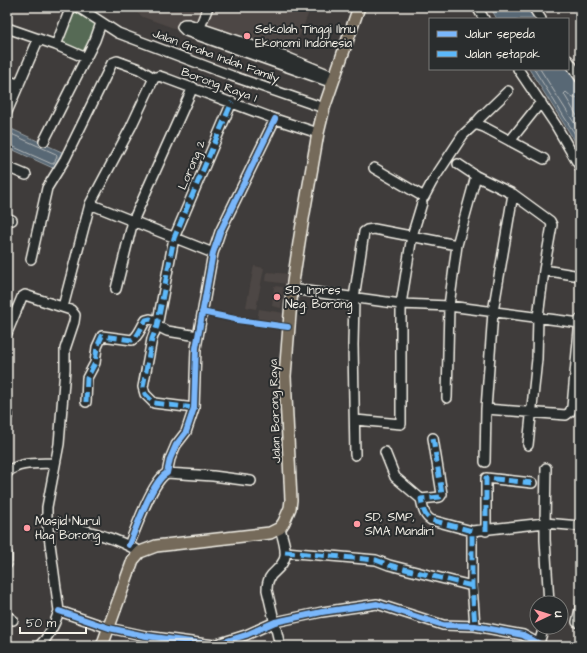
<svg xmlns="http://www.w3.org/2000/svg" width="587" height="653" font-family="'Architects Daughter',sans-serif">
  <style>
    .built { fill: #4e4744 }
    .green { fill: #566a54; stroke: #a5ae9e }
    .water { fill: #586774; stroke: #969ea2 }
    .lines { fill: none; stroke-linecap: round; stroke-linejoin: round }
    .shore { stroke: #b6baba; stroke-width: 1 }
    .minor-casing { stroke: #f4f1e8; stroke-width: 12 }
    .major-casing { stroke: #f4f1e8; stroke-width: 14 }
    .minor { stroke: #2a2d2e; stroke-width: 9 }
    .major { stroke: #746a5a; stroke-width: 11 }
    .quiet { stroke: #5cb8fa; stroke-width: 5; stroke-dasharray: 10 5; stroke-linecap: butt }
    .cycleway-casing { stroke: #2a2d2e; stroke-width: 8 }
    .cycleway { stroke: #7ab7fb; stroke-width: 6 }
    .poi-dot { fill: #ff9aa2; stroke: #2a2d2e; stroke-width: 1.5 }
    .labels { text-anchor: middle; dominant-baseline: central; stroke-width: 4; stroke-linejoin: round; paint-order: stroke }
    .poi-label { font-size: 12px; fill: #f4f1e8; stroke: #2a2d2e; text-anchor: start }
    .street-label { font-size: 12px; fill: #f4f1e8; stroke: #2a2d2e }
  </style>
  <rect width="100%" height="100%" fill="#3f3c3b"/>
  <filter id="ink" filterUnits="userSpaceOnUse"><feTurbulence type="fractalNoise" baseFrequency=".025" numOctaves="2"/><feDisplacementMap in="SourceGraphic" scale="8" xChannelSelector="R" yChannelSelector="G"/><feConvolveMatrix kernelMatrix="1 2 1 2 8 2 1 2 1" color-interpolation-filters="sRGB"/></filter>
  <g filter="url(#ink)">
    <path class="built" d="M129,7H311L292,54L330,67L326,82L143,17Z
      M254,266L264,268L256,309L246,307Z
      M267,272L289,274L288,284L266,281Z
      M274,286L283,287L281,308L272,306Z
      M259,309L284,313L282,324L257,321Z"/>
    <path class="green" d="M71,7L101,23L86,58L57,45Z"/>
    <path class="water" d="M490,7H529L537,19H497Z
      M568,67L580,86V149L529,69H568Z
      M7,127L64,153L55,169L7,147Z"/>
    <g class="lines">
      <path class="shore" d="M534,69L580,142
        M540,69L580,132
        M580,98H573L566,92L564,94L580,121
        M7,132L56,154L57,157L54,163L52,164L7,144"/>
      <defs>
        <path id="minor" d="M78,7L118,33L232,76L324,108
          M477,7L484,19
          M533,7L541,19
          M200,27L208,7
          M7,28L56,45L86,58
          M56,45L71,7
          M568,60L580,78
          M518,69L555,124L580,167
          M154,78L159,76L165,78L275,119L318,133
          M7,80L19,85
          M333,83L186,31L182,27L184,24H188L286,57L335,77
          M7,112L38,40
          M475,124L481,117L508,91
          M44,141L95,40L101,23
          M510,141L541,102
          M458,164L476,176L513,194L550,221L552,225L544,270L538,317L537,359L528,445
          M7,167L26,175
          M374,168L424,197L432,182L463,135L475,124L484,127L544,159
          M90,204L213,253
          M7,218L12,220
          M31,259L47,188L65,159L112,63L117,61L139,69L154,78
          M544,270L580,276
          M116,289L133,221L193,87
          M292,289L401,304L449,306L580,323
          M63,307L90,204L131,127L154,78
          M157,326L167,331L198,336
          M7,333L22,297L25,295L71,310L75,315L74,322L65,349V369L59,444L47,507V521L59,611C55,624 49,637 39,646
          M447,398L449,306L457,245L476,176
          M86,402L87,378L95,363L97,347L102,336L132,340C139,336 141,327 146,320L150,319L158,321
          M194,408L154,403L145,394L143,387L152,339L157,326L174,238L232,102
          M486,409L566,415L570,412L572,407L580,319
          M7,415H8
          M355,420L401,424V304L412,236L422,203
          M385,452L395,477L421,499L440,497L442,494L433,438
          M355,455L353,345L354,298L364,232L367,230L374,229L457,245
          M485,462L486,409L493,312L513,194
          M546,468L545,523L580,526
          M7,473C18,461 40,464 55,463
          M167,473L213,476L251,481
          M421,499C423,507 423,515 431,520L472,531L545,523V540L549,603
          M47,521C78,529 112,535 140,552
          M280,528C282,537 288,551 284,560C278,574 267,571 267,590L280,646
          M472,531V586L475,626
          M486,531V478L532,483
          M129,545C136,529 152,481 167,473L170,459L176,445L186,432L194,408L196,348L213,253L220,232L275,119
          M285,552L376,560L389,565L472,586
          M7,554V564
          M59,611L109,628L146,636L214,645L246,635L275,622L322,612L377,604L443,625L475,626L523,635L543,646
          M7,616L13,620
          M577,622L580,609
          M539,643L544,627"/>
        <path id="major" d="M102,646L133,560L140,552L156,546L270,533L280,528L284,522L290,508L291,500L285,376L292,289L300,236L318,133L324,108L359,7"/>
      </defs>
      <use href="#minor" class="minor-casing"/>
      <use href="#major" class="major-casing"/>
      <use href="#minor" class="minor"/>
      <use href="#major" class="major"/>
      <path class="quiet" d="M86,402L87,378L95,363L97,347L102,336L132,340C139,336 141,327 146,320L150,319L158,321
        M194,408L154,403L145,394L143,387L152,339L157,326L174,238L232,102
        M433,438L442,494L440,497L421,499C423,507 423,515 431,520L472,531V586L475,626
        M486,531V478L532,483
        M285,552L376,560L389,565L472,586"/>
      <defs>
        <path id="cycleway" d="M202,312L235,319L237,320L288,327
          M129,545C136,529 152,481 167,473L170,459L176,445L186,432L194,408L196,348L213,253L220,232L275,119
          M59,611L109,628L146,636L214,645L246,635L275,622L322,612L377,604L443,625L475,626L523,635L543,646"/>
      </defs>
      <use href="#cycleway" class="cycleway-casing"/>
      <use href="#cycleway" class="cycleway"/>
    </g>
  </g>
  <g class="poi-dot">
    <circle cx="247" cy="36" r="4"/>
    <circle cx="277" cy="297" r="4"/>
    <circle cx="357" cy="524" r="4"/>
    <circle cx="27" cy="528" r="4"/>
  </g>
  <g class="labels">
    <g class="poi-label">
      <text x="255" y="29">Sekolah Tinggi Ilmu<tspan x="255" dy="14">Ekonomi Indonesia</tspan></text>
      <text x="285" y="290">SD. Inpres<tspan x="285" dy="14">Neg. Borong</tspan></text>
      <text x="365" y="517">SD, SMP,<tspan x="365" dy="14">SMA Mandiri</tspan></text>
      <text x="35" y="521">Masjid Nurul<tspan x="35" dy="14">Haq Borong</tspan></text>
    </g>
    <g class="street-label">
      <text transform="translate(216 56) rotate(20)">Jalan Graha Indah Family</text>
      <text transform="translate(219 85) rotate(20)">Borong Raya 1</text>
      <text transform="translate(192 165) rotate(-67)">Lorong 2</text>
      <text transform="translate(275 411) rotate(-92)">Jalan Borong Raya</text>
    </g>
  </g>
  <rect width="587" height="653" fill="none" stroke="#2a2d2e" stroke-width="24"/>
  <rect x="12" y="12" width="563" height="629" fill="none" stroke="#f4f1e8" stroke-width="1.5" filter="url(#ink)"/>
  <rect x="429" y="18" width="140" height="52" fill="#2a2d2e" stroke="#7b7b78"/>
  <rect x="437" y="31" width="20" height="6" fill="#7ab7fb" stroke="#7b7b78"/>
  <text x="465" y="38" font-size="12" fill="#f4f1e8">Jalur sepeda</text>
  <rect x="437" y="51" width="20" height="6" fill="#5cb8fa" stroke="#7b7b78"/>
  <text x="465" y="58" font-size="12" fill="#f4f1e8">Jalan setapak</text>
  <g transform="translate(549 615) rotate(86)"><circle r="19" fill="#2a2d2e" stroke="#7b7b78"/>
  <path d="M0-3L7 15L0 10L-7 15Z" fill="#ff9aa2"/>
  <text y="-6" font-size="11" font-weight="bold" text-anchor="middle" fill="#f4f1e8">U</text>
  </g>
  <path d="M20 627v6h66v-6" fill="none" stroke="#f4f1e8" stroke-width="2"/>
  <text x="26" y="627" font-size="12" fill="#f4f1e8" stroke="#2a2d2e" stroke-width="3" paint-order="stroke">50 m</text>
</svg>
